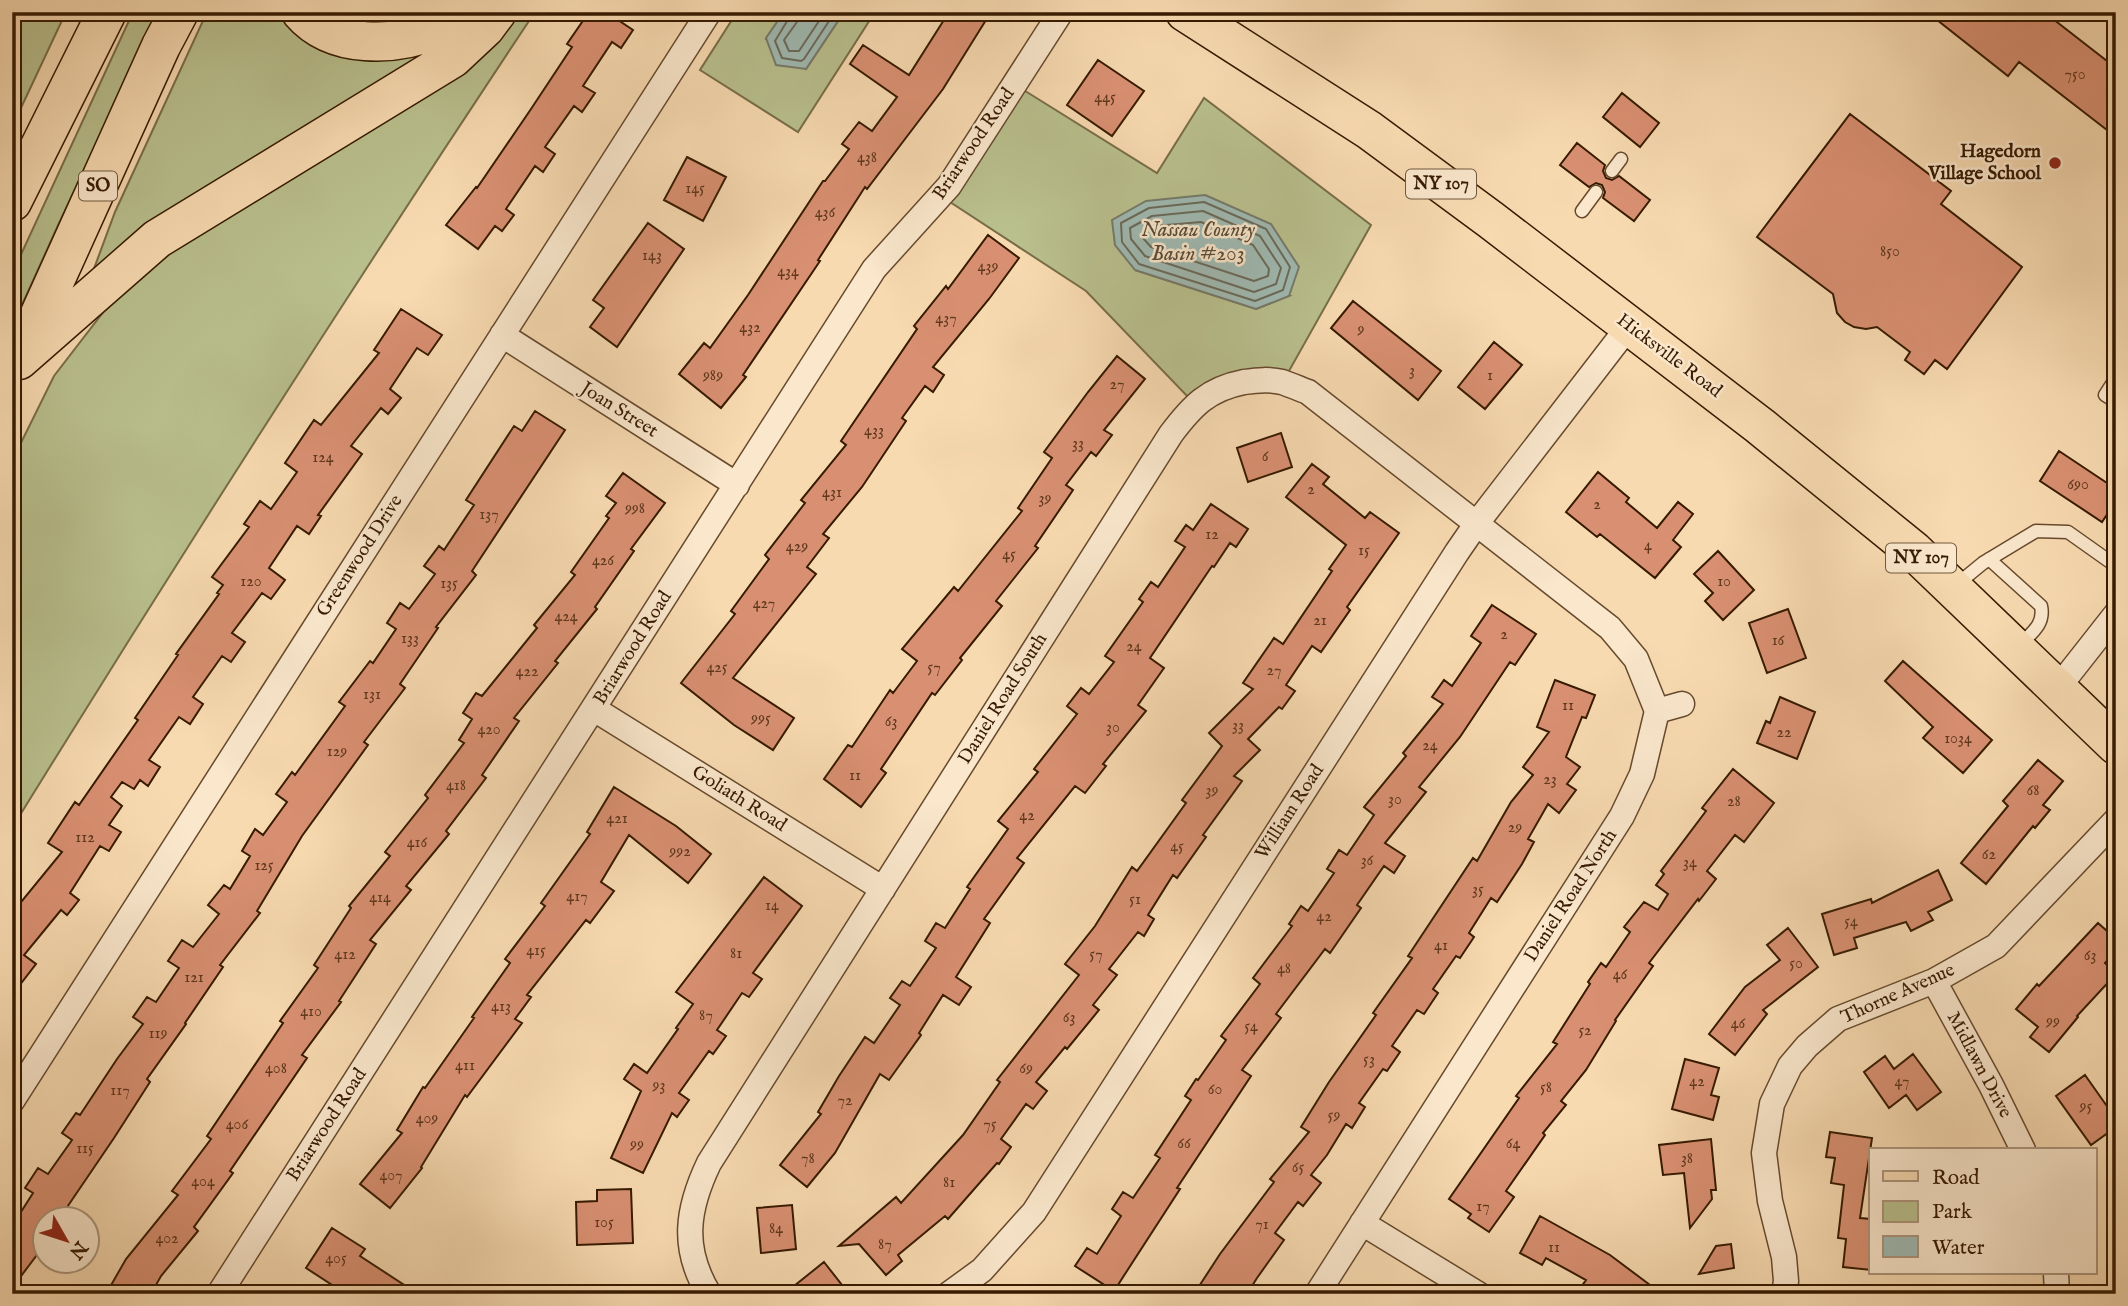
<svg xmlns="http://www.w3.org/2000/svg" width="2128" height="1306" font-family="'IM FELL English',serif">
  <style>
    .green { fill: #b9c08e; stroke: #786d48; stroke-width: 2; fill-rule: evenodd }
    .water { fill: #9fbab3; stroke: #757a6c; stroke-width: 2 }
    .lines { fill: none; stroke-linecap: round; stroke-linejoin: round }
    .shore { stroke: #6a6a5a; stroke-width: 2 }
    .building { fill: #d99072; stroke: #361a01; stroke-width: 2 }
    .service-casing { stroke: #664a2d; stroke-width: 15 }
    .minor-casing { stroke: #664a2d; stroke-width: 27 }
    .primary-casing { stroke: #361a01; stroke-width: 41 }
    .motorway-casing { stroke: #361a01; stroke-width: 41 }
    .service { stroke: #fae7cc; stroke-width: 12 }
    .minor { stroke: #fae7cc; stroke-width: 24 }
    .primary { stroke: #f8dab1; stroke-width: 38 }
    .motorway { stroke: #f8dab1; stroke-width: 38 }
    .poi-dot { fill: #8f2418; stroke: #fae7cc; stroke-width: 2.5 }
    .labels { text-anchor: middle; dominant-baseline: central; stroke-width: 5; stroke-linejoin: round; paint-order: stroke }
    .number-label { font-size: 16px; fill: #5f381d }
    .shield { fill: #fae7cc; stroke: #71583e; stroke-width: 2 }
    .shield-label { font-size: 18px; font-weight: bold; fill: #361a01 }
    .street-label { font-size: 19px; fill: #361a01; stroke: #fae7cc }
    .poi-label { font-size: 19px; font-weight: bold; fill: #361a01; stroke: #fae7cc; text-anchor: end }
    .water-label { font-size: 21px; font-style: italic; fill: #564a36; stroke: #fae7cc }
  </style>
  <rect width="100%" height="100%" fill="#f8dab1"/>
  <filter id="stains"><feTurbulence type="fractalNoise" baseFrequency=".00286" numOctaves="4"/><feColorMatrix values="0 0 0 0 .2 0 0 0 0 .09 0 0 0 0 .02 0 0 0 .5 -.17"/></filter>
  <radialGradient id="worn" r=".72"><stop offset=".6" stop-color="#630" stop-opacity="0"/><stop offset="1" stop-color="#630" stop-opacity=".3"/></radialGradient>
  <path class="green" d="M12,12H66L12,127Z
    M133,12H159L60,221L12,327V274Z
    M207,12H287L303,31L472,22L92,274L115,212Z
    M324,12H451L399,34Z
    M515,12H535C356,281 182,553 12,828V461L54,376L108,306L162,254Z
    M737,12H784L766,39L806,69L844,12H875L798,132L700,70Z
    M1022,89L1157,173L1204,98L1371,225L1289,371C1242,365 1227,371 1188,397L1086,291L950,202ZM1135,270L1289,296L1256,309Z"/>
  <path class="water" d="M784,12H844L806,69L776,65L766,38Z
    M1205,195L1271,224L1299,267L1289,296L1256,309L1135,270L1115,245L1112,220L1146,201Z"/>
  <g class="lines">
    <path class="shore" d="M789,12V18L775,41L782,58L801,61L804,59L835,12
      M798,12L797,22L784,40L789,51H799L825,12
      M1204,202L1266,229L1290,267L1283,290L1255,301L1139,264L1122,242L1121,223L1149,208Z
      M1203,211L1260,236L1281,268L1276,284L1254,292L1145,256L1131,239L1130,228L1152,216Z
      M1201,222L1253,245L1269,269L1268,276L1254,281L1151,247L1142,237L1143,233L1155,226Z"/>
  </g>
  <path class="building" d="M589,12H606L633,30L621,48L612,42L583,86L595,93L582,112L574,106L545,147L555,154L543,172L535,166L506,209L514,215L502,231L495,226L478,249L446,225L476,187L477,188L531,109L572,47L567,44Z
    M949,12H991L943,89L867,189L865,187L818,260L820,261L743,375L746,377L721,408L679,374L704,343L710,348L748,295L823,181H825L849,149L842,144L859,122L872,131L897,97L850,64L863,45L909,75Z
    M1927,12H2044L2116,68V137L2019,62L2008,76Z
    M1098,60L1144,91L1112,136L1067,105Z
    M1622,93L1659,123L1640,147L1603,117Z
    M1850,114L1951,191L1941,204L2022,267L1947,369L1935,360L1924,374L1905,360L1910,352L1877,327L1866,329L1854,327L1845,322L1837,313L1833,294L1757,237Z
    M1577,143L1605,165L1603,171L1606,178L1612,180L1619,176L1650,200L1634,221L1603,198L1605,192L1602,185L1596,183L1589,187L1560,165Z
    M687,157L726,177L703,221L664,200Z
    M648,223L684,249L617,347L590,327L604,308L593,300Z
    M988,235L1019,258L989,299L933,367L944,375L933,392L925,386L902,418L906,421L862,487L823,534L829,538L807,567L816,574L733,678L794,718L773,750L734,725L681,683L735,614L731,611L769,559L765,555L805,503L801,500L846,445L841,441L917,329L914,326L946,286L948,289Z
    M1353,301L1441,371L1418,400L1331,328Z
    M401,309L442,335L428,355L417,348L390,389L401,398L388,414L381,408L351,446L362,454L318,515L321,516L309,534L297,526L269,568L285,580L271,599L262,593L232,633L245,642L231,662L222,656L193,697L203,704L190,724L179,717L149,760L160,767L148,786L140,780L134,789L122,782L111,797L122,806L109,825L121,832L109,851L100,846L70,893L79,900L67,915L61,910L24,955L36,964L12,995V913L62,852L48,843L75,802L79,805L138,720L135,718L178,655L176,654L219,594L217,593L223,585L212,577L249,527L244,524L260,501L271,509L297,472L285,463L314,420L321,425L379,353L374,350Z
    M1494,342L1522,365L1485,409L1458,387Z
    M1117,356L1145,379L1104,430L1112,435L1096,456L1091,452L1066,485L1073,490L1035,546L1038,548L996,601L1002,606L960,658L962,660L935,695L932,693L881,769L886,773L861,807L824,779L848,745L852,747L890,690L893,693L917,661L902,649L954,587L958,591L1022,511L1018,508L1052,458L1044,452L1088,392Z
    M535,411L565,430L472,571L476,575L436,627L438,628L400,684L405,688L364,742L368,745L302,836L257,911L260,913L220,965L223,967L185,1023L186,1024L147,1079L150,1082L114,1138L59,1219H46V1243L12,1288V1226L33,1193L25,1188L38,1168L48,1174L72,1140L62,1133L76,1113L80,1115L117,1059L143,1024L133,1017L147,997L156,1002L179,968L168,961L182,940L193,947L219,914L208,905L224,885L230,889L250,856L242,851L255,829L263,835L287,802L276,794L292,772L295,775L345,706L339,702L370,661L373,663L396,629L387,623L400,603L409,609L435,574L424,566L439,546L444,550L474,505L466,500L514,426L522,431Z
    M1281,433L1292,467L1248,482L1237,448Z
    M2059,451L2116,489V501L2102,522L2040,481Z
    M1312,464L1329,477L1323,484L1365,518L1370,512L1399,533L1347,607L1350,610L1321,652L1312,646L1286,685L1295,691L1282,709L1279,707L1248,739L1260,750L1234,776L1242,781L1203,835L1206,837L1177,878L1173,875L1148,915L1154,919L1144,936L1138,932L1109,969L1117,975L1093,1005L1099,1010L1067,1049L1065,1047L1036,1082L1047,1091L1033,1109L1026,1104L1001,1139L1011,1147L999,1164L997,1163L948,1219L945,1216L898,1255L902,1261L886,1275L859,1244L839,1246L896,1197L901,1203L963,1135L1000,1082L997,1080L1079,975L1065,964L1095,926L1132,867L1137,871L1186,803L1182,800L1222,746L1209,733L1253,689L1243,683L1274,638L1283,644L1332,571L1329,569L1346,545L1286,497Z
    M1598,472L1629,498L1626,502L1657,528L1678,502L1693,514L1673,540L1681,547L1655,578L1600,534L1597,537L1566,512Z
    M623,473L665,503L631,549L634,551L595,607L597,609L555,661L558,663L514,718L519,721L482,775L486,778L446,831L449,834L406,886L411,890L370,940L376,944L339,1001L341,1002L302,1055L307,1058L230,1171L233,1173L194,1227L198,1231L161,1276L151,1294H106L126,1259L178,1195L172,1191L211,1139L207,1136L283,1023L280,1021L318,968L314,965L351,908L349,906L390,856L385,852L428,798L425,795L464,743L459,740L472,719L463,713L476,693L482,696L537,628L534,625L575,575L571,572L609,518L606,516L616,503L606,496Z
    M1211,504L1248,529L1236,547L1230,543L1214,567L1212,566L1150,658L1164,668L1138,705L1146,711L1103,764L1106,766L1085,793L1075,786L1017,858L1024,863L984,919L990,923L956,977L971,987L959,1005L943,995L919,1033L921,1035L889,1080L880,1074L835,1153L807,1187L780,1165L821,1114L818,1112L839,1076L865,1037L874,1043L900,1005L890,998L902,981L910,986L936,948L925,941L936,923L945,928L970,889L967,887L1008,829L998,821L1038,772L1034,769L1077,714L1067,706L1081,688L1089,694L1114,662L1105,656L1143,602L1139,599L1151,582L1158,587L1185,547L1175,541L1186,525L1193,530Z
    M1718,551L1754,590L1723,620L1705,601L1713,593L1694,574Z
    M1492,605L1536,634L1515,665L1510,662L1460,737L1419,787L1426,792L1385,843L1405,856L1394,873L1384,866L1357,905L1361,908L1330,953L1325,949L1276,1014L1281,1018L1242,1070L1251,1076L1177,1188L1180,1189L1114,1291L1075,1266L1087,1248L1097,1254L1121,1216L1112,1209L1123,1192L1133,1198L1160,1158L1155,1155L1191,1100L1185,1096L1196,1079L1198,1080L1226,1040L1221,1036L1260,984L1253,978L1292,926L1289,924L1301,906L1308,911L1334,873L1327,869L1339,850L1347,855L1374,815L1364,807L1406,756L1403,753L1443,704L1432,697L1444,680L1452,686L1481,643L1471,636Z
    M1788,609L1806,658L1767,673L1749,623Z
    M1903,661L1992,740L1963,773L1923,738L1933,727L1885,681Z
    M1555,680L1595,695L1586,718L1582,717L1566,757L1580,767L1567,784L1576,790L1559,813L1548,804L1528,839L1534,842L1522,864L1497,902L1491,898L1469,933L1474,937L1460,958L1456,956L1433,989L1438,993L1424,1014L1417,1010L1392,1046L1400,1052L1387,1071L1383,1069L1359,1103L1365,1107L1352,1128L1346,1124L1327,1155L1311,1175L1321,1183L1303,1206L1298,1202L1275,1233L1284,1240L1257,1278L1247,1294H1194L1220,1254L1274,1182L1270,1179L1309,1132L1301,1127L1329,1082L1376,1015L1373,1013L1412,958L1408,956L1473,858L1477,861L1511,802L1533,775L1523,767L1549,732L1537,727Z
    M1780,697L1815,712L1797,759L1757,743L1766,721L1770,723Z
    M2038,760L2063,781L2043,805L2050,810L2035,828L2033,826L1986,884L1961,863L2008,806L2003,801Z
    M1733,769L1774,803L1744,842L1735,835L1707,871L1716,879L1699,901L1698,899L1649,963L1653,966L1615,1020L1616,1021L1586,1070L1561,1101L1566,1105L1543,1133L1545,1135L1506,1191L1514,1197L1489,1232L1468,1218L1471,1214L1449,1199L1519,1098L1516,1096L1557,1044L1553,1042L1590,984L1588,982L1601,963L1606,967L1630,932L1624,927L1644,902L1658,910L1668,894L1656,885L1664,874L1661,871L1706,811L1702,808Z
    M614,787L676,826L711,854L688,883L629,835L601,882L614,891L590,923L586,920L527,995L531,997L515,1019L522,1023L467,1097L465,1095L421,1167L422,1168L390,1208L360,1184L402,1133L397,1130L423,1087L425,1088L474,1018L472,1017L510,963L505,959L545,906L541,903L590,834L587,832Z
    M1938,870L1952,900L1928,912L1933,920L1911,931L1906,922L1854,938L1857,948L1834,955L1822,914L1871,899L1872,903Z
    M764,877L802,906L753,973L762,979L749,997L742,993L717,1030L726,1036L713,1054L709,1051L679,1093L689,1100L677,1117L672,1113L643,1173L611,1158L641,1091L624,1079L634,1064L647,1073L678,1029L676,1028L693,1004L676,992Z
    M2098,923L2116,939V951L2105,963L2116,974L2077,1016L2078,1017L2049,1052L2030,1037L2038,1027L2016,1009L2037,984L2039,986Z
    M1788,928L1818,967L1763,1010L1767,1014L1735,1055L1709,1034L1745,987L1780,960L1767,945Z
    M1913,1054L1941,1092L1917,1110L1906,1095L1889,1108L1864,1072L1885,1056L1894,1069Z
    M1685,1059L1719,1068L1711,1095L1719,1097L1713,1120L1672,1109Z
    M2085,1075L2116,1119V1127L2091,1145L2056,1096Z
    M1830,1132L1872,1138L1860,1218L1871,1219V1270L1843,1267L1846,1239L1838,1238L1844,1185L1831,1183L1835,1158L1826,1157Z
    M1711,1139L1716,1190H1711L1712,1199L1690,1228L1684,1173L1663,1175L1659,1145Z
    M631,1189L633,1243L577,1245L576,1202L597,1201V1190Z
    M792,1205L796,1249L761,1253L757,1208Z
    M1540,1216L1610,1255L1662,1294H1576L1586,1280L1546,1258L1542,1265L1520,1253Z
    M332,1228L365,1249L360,1256L418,1294H346L306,1268Z
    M1731,1244L1734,1268L1699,1274L1716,1246Z
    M824,1262L849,1294H784Z"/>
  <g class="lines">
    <defs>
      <path id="service" d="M1612,171L1621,159
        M1582,211L1596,192
        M2116,378L2105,395L2116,402
        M1989,559L2041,606C2045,625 2031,633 2019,646
        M1955,586L1983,563L2036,531L2068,532L2116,566"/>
      <path id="minor" d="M502,335L737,485
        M2057,689L2116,614
        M594,709L883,889
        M1657,711L1682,704
        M1934,981L1991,1085L2023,1150
        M12,1101L709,12
        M1362,1223L1478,1294
        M2056,1273L2057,1294
        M219,1294L874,269L949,186L1061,12
        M709,1294C681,1248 687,1209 709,1163L1171,434C1192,406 1208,389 1244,382C1258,380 1269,379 1282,382C1291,385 1300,389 1308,392L1610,628L1636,659L1657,711L1642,774L1622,816L1317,1294
        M949,1294L982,1270L1034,1212L1457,552L1477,523L1629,326
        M1784,1294L1786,1281L1784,1257L1770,1201L1764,1153L1772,1104L1790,1066L1807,1046L1838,1019L1934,981L1996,946L2116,820"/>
      <path id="primary" d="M1185,12L1369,130L1491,220L1760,426L1914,551L2116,745"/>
      <path id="motorway" d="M301,12C333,49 395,47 437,29C447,24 457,21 464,12
        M12,202L107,12
        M25,347L161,46L179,12
        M19,360L157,239L453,58L485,28L497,12"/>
    </defs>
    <use href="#service" class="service-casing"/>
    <use href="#minor" class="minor-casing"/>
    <use href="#primary" class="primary-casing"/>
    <use href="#motorway" class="motorway-casing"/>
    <use href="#service" class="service"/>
    <use href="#minor" class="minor"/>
    <use href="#primary" class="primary"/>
    <use href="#motorway" class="motorway"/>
  </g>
  <circle class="poi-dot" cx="2055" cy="163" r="7"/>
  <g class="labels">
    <g class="number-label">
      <text x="2075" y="75">750</text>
      <text x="1105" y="98">445</text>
      <text x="867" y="158">438</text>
      <text x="695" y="189">145</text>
      <text x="825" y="213">436</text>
      <text x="1890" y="252">850</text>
      <text x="652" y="256">143</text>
      <text x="988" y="267">439</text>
      <text x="788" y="272">434</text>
      <text x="946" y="319">437</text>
      <text x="750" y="328">432</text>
      <text x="1361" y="330">9</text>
      <text x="1412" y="371">3</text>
      <text x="713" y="376">989</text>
      <text x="1490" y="376">1</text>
      <text x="1117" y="385">27</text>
      <text x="874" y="431">433</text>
      <text x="1078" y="444">33</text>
      <text x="1265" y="457">6</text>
      <text x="323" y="458">124</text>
      <text x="2078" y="485">690</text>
      <text x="1311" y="490">2</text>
      <text x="832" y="493">431</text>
      <text x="1045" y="499">39</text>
      <text x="1597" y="505">2</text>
      <text x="635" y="509">998</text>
      <text x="489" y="515">137</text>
      <text x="1212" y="535">12</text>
      <text x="1648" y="546">4</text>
      <text x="797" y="547">429</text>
      <text x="1364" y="551">15</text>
      <text x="1009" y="555">45</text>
      <text x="603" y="561">426</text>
      <text x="251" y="582">120</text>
      <text x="1724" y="582">10</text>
      <text x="449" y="584">135</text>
      <text x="764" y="604">427</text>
      <text x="566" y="617">424</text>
      <text x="1320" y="621">21</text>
      <text x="1504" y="635">2</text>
      <text x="410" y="639">133</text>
      <text x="1778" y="641">16</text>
      <text x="1134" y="647">24</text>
      <text x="717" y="668">425</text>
      <text x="934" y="668">57</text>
      <text x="1274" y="671">27</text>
      <text x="527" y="672">422</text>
      <text x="372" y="695">131</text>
      <text x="1568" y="706">11</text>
      <text x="761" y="719">995</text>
      <text x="891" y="722">63</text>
      <text x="1238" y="726">33</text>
      <text x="1113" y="728">30</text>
      <text x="489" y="730">420</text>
      <text x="1784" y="733">22</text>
      <text x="1958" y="739">1034</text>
      <text x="1430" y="746">24</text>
      <text x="337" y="752">129</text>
      <text x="855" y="776">11</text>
      <text x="1550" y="780">23</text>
      <text x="456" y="786">418</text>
      <text x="1212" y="791">39</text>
      <text x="2033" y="791">68</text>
      <text x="1395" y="800">30</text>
      <text x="1734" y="802">28</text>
      <text x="1027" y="816">42</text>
      <text x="617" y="819">421</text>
      <text x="1515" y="828">29</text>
      <text x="85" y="838">112</text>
      <text x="417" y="843">416</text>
      <text x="1177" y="847">45</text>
      <text x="680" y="852">992</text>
      <text x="1989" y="855">62</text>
      <text x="1367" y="861">36</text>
      <text x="1690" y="863">34</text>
      <text x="264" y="866">125</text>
      <text x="1478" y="890">35</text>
      <text x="577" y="897">417</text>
      <text x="380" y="898">414</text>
      <text x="1135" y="900">51</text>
      <text x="772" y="906">14</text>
      <text x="1324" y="917">42</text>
      <text x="1851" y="922">54</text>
      <text x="1441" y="946">41</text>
      <text x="536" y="951">415</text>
      <text x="736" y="954">81</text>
      <text x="345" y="955">412</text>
      <text x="1096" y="955">57</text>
      <text x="2090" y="956">63</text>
      <text x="1796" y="964">50</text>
      <text x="1284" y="969">48</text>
      <text x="1620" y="975">46</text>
      <text x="194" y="978">121</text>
      <text x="501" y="1007">413</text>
      <text x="311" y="1012">410</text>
      <text x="706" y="1016">87</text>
      <text x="1069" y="1018">63</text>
      <text x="2053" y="1022">99</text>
      <text x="1738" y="1024">46</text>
      <text x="1251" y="1027">54</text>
      <text x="1585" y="1031">52</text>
      <text x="158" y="1034">119</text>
      <text x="1369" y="1060">53</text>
      <text x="465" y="1066">411</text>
      <text x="276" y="1069">408</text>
      <text x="1026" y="1069">69</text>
      <text x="1697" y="1082">42</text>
      <text x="1902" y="1082">47</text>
      <text x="659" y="1086">93</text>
      <text x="1546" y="1088">58</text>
      <text x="1215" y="1090">60</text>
      <text x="120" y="1091">117</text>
      <text x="845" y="1101">72</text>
      <text x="2086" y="1107">95</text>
      <text x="1334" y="1116">59</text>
      <text x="427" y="1119">409</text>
      <text x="237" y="1125">406</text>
      <text x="990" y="1125">75</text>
      <text x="1184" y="1144">66</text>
      <text x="1513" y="1144">64</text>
      <text x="637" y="1145">99</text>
      <text x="85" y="1149">115</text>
      <text x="808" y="1159">78</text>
      <text x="1687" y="1159">38</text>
      <text x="1298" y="1168">65</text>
      <text x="391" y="1176">407</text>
      <text x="203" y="1182">404</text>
      <text x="949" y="1183">81</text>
      <text x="1483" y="1207">17</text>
      <text x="604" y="1223">105</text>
      <text x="1262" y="1225">71</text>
      <text x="776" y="1229">84</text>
      <text x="167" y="1239">402</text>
      <text x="885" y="1245">87</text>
      <text x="1554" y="1248">11</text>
      <text x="336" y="1259">405</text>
    </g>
    <g class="shield">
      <rect x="1406" y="169.5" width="70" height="29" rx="5"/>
      <rect x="79" y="171.5" width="38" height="29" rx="5"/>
      <rect x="1886" y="543.5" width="70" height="29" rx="5"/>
    </g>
    <g class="shield-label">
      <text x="1441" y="184">NY 107</text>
      <text x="98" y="186">SO</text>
      <text x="1921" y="558">NY 107</text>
    </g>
    <g class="street-label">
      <text transform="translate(974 144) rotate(-56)">Briarwood Road</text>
      <text transform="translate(1669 356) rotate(37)">Hicksville Road</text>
      <text transform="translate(619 410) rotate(32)">Joan Street</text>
      <text transform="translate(360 556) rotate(-57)">Greenwood Drive</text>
      <text transform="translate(633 648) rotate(-58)">Briarwood Road</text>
      <text transform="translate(1003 699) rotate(-58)">Daniel Road South</text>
      <text transform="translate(739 799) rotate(32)">Goliath Road</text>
      <text transform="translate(1290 812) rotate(-57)">William Road</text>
      <text transform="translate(1571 896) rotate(-57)">Daniel Road North</text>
      <text transform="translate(1898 994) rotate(-24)">Thorne Avenue</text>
      <text transform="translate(1979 1065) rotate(62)">Midlawn Drive</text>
      <text transform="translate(327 1125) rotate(-57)">Briarwood Road</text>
    </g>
    <g class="poi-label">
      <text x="2041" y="152">Hagedorn<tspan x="2041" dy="22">Village School</tspan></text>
    </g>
    <g class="water-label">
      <text x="1198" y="230">Nassau County<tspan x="1198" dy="24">Basin #203</tspan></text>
    </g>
  </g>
  <rect width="2128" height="1306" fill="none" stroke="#f8dab1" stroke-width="42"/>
  <rect x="14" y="14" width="2100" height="1278" fill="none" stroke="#361a01" stroke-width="3.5"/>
  <rect x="21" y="21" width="2086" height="1264" fill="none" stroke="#361a01" stroke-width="2"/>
  <rect x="1869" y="1148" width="228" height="126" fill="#fae7cc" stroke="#ac957b" stroke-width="2"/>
  <rect x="1883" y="1171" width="35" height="10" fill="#f8dab1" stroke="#ac957b" stroke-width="2"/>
  <text x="1932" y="1184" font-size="21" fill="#361a01">Road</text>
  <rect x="1883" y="1201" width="35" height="21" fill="#b9c08e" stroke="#ac957b" stroke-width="2"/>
  <text x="1932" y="1218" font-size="21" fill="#361a01">Park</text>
  <rect x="1883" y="1236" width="35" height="21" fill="#9fbab3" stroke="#ac957b" stroke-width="2"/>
  <text x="1932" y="1254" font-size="21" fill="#361a01">Water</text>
  <g transform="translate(66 1240) rotate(129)"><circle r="33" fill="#fae7cc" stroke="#ac957b" stroke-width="2"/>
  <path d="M0-5L12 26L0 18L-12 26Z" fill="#8f2418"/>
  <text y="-10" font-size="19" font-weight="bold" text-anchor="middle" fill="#361a01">N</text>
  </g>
  <rect width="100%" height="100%" filter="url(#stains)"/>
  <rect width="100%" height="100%" fill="url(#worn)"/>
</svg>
